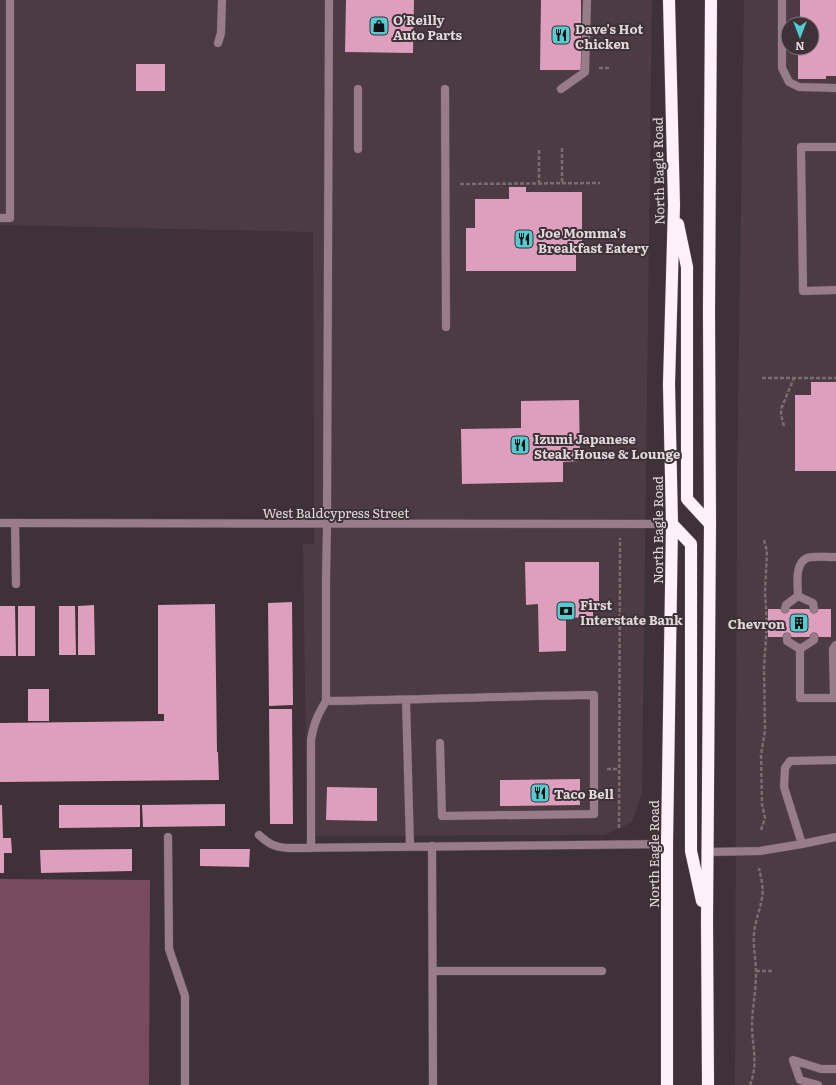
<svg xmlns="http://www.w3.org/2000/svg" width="836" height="1085" font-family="Literata,serif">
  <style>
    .built { fill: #4d3b43; fill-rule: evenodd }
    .green { fill: #774a60 }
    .building { fill: #de9ebd }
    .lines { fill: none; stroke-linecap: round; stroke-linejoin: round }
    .lane-casing { stroke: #5b4f55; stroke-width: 9 }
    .street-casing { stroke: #5b4f55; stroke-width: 9 }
    .highway-casing { stroke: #5b4f55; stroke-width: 13 }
    .path { stroke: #796d72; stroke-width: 2.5; stroke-dasharray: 4 2; stroke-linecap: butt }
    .lane { stroke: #987c89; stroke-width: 8 }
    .street { stroke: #987c89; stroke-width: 8 }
    .highway { stroke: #fff1f7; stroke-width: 12 }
    .labels { text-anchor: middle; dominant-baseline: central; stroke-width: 4; stroke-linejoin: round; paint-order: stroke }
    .poi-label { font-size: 13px; font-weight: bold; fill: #e1d8dc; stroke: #3e3137; text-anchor: start }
    .street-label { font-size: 13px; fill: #e1d8dc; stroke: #3e3137 }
  </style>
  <rect width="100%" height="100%" fill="#3e3137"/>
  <path class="built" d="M0,0H652L642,793L632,822L605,835L307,836L303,544H314L313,232L0,225Z
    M744,0H836V1085H735L737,477ZM788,24H812V48H788Z"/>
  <path class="green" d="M0,879L150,880L149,1085H0Z"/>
  <path class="building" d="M346,0H414L413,53L345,52Z
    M541,0H581V70H540Z
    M800,0H836V76H826V79H798V55H800V48H812V24H800Z
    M136,64H165V91H136Z
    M509,187H526V192H582V250H576V271H466V228H475V199H509Z
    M811,382H836V471H795V395H811Z
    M579,400L580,461L563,462V482L462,484L461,429L521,428V401Z
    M525,562H599V605H593V617L566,618V651L539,652L538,604L526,605Z
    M292,602L293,705L269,706L268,603Z
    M215,604L217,752H218L219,780L0,782V723L164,721V714H158V605Z
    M94,605L95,655H78V606Z
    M0,606H15L16,656H0Z
    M18,606H35V656H18Z
    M59,606H75L76,655H59Z
    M768,609H831V637H768Z
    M28,689H49V721H28Z
    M269,709H292L293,824H270Z
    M580,779V805L500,806V780Z
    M327,787L377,788V821L326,820Z
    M225,804V826L143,827L142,805Z
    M0,805H2L3,838H11L12,853H4V873H0Z
    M59,805H140V827L59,828Z
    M132,849V871L41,873L40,850Z
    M200,849H250L249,867L200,866Z"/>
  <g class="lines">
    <defs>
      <path id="lane" d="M782,0V68L789,82L799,87L836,88
        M218,43L221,33L222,0
        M358,89V149
        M445,89L446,327
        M561,89L585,72L587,0
        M836,147H801L803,291L836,290
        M0,218H10V0
        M15,523L16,584
        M798,596C798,585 794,564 807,558C813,556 829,557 836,557
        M798,596L813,603L814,609
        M785,609L786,605L798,596
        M787,637V641L800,649
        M800,649V698H836
        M800,649L814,640V637
        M834,698L833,649L836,645
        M406,700L410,846
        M326,701C416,700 505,696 594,695V814L442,816L440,743
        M259,835C269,844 274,847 288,848L667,844
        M168,837L169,949L185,996V1085
        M802,844L784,787L785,768L790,761L836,760
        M432,846L433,1085
        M311,848V740C314,723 317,716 326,701V582L327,524L329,0
        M707,852L760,851L802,844L836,837
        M433,971H602
        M793,1060L821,1069H836
        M793,1060L800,1080L818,1085"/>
      <path id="street" d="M0,523L672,524"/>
      <path id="highway" d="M678,224L687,267V499L710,524
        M672,524L691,544V851L702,901
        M667,1085V844L672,524L669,384L674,205L669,0
        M708,1085L707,921L710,524L709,311L711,0"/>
    </defs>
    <use href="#lane" class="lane-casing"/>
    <use href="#street" class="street-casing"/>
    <use href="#highway" class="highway-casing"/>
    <path class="path" d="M599,68H610
      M562,148V184
      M460,184L600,183
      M539,184V148
      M762,378H836
      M784,426L781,415V409L794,378
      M607,769H619
      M619,828L620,538
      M761,830L765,818L762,804L761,755L765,730L764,667L767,624L765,593L767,551L764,540
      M756,971H772
      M750,1085C758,1065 753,1049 752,1028C752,1009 756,992 756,973C756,960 753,947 754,934C755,921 760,910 762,898C764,888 761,877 759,868"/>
    <use href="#lane" class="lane"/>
    <use href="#street" class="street"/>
    <use href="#highway" class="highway"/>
  </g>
  <defs>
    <symbol id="shop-square" viewBox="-11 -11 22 22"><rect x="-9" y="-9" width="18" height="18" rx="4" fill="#51ccd1" stroke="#3e3137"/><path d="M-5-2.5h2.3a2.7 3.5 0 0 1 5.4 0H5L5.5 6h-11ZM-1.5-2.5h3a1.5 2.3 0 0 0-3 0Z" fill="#111"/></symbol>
    <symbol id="restaurant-square" viewBox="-11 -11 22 22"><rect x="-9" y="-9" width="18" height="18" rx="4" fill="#51ccd1" stroke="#3e3137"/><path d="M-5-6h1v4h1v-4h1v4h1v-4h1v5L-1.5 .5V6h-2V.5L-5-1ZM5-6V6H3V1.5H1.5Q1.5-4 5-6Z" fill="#111"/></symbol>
    <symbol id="bank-square" viewBox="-11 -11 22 22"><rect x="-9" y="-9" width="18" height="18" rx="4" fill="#51ccd1" stroke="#3e3137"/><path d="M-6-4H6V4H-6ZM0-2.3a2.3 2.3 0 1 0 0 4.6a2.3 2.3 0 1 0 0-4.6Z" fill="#111"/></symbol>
    <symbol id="building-square" viewBox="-11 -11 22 22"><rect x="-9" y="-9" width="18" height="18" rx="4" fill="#51ccd1" stroke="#3e3137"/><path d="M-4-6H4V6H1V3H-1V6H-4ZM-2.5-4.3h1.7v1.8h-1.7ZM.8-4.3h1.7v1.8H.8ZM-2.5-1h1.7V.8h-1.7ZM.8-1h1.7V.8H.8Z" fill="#111"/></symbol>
  </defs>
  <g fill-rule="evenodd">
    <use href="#shop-square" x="368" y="15" width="22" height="22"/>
    <use href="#restaurant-square" x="550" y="24" width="22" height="22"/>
    <use href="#restaurant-square" x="513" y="228" width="22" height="22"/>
    <use href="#restaurant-square" x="509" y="434" width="22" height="22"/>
    <use href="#bank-square" x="555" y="600" width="22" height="22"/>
    <use href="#building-square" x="788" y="612" width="22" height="22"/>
    <use href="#restaurant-square" x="529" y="782" width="22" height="22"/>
  </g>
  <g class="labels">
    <g class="poi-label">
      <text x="393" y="19">O'Reilly<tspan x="393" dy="15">Auto Parts</tspan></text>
      <text x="575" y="28">Dave's Hot<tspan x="575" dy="15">Chicken</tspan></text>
      <text x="538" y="232">Joe Momma's<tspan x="538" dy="15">Breakfast Eatery</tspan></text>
      <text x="534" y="438">Izumi Japanese<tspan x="534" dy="15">Steak House &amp; Lounge</tspan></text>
      <text x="580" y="604">First<tspan x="580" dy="15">Interstate Bank</tspan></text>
      <text x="785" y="623" text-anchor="end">Chevron</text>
      <text x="554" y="793">Taco Bell</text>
    </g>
    <g class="street-label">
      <text transform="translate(658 171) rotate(-91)">North Eagle Road</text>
      <text x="336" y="512">West Baldcypress Street</text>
      <text transform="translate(657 530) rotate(-90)">North Eagle Road</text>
      <text transform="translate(653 854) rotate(-90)">North Eagle Road</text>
    </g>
  </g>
  <g transform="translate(800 36) rotate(180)"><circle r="19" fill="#3e3137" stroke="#7f7479"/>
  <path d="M0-3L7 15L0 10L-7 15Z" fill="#51ccd1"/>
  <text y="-6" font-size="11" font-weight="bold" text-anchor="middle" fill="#e1d8dc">N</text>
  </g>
</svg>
